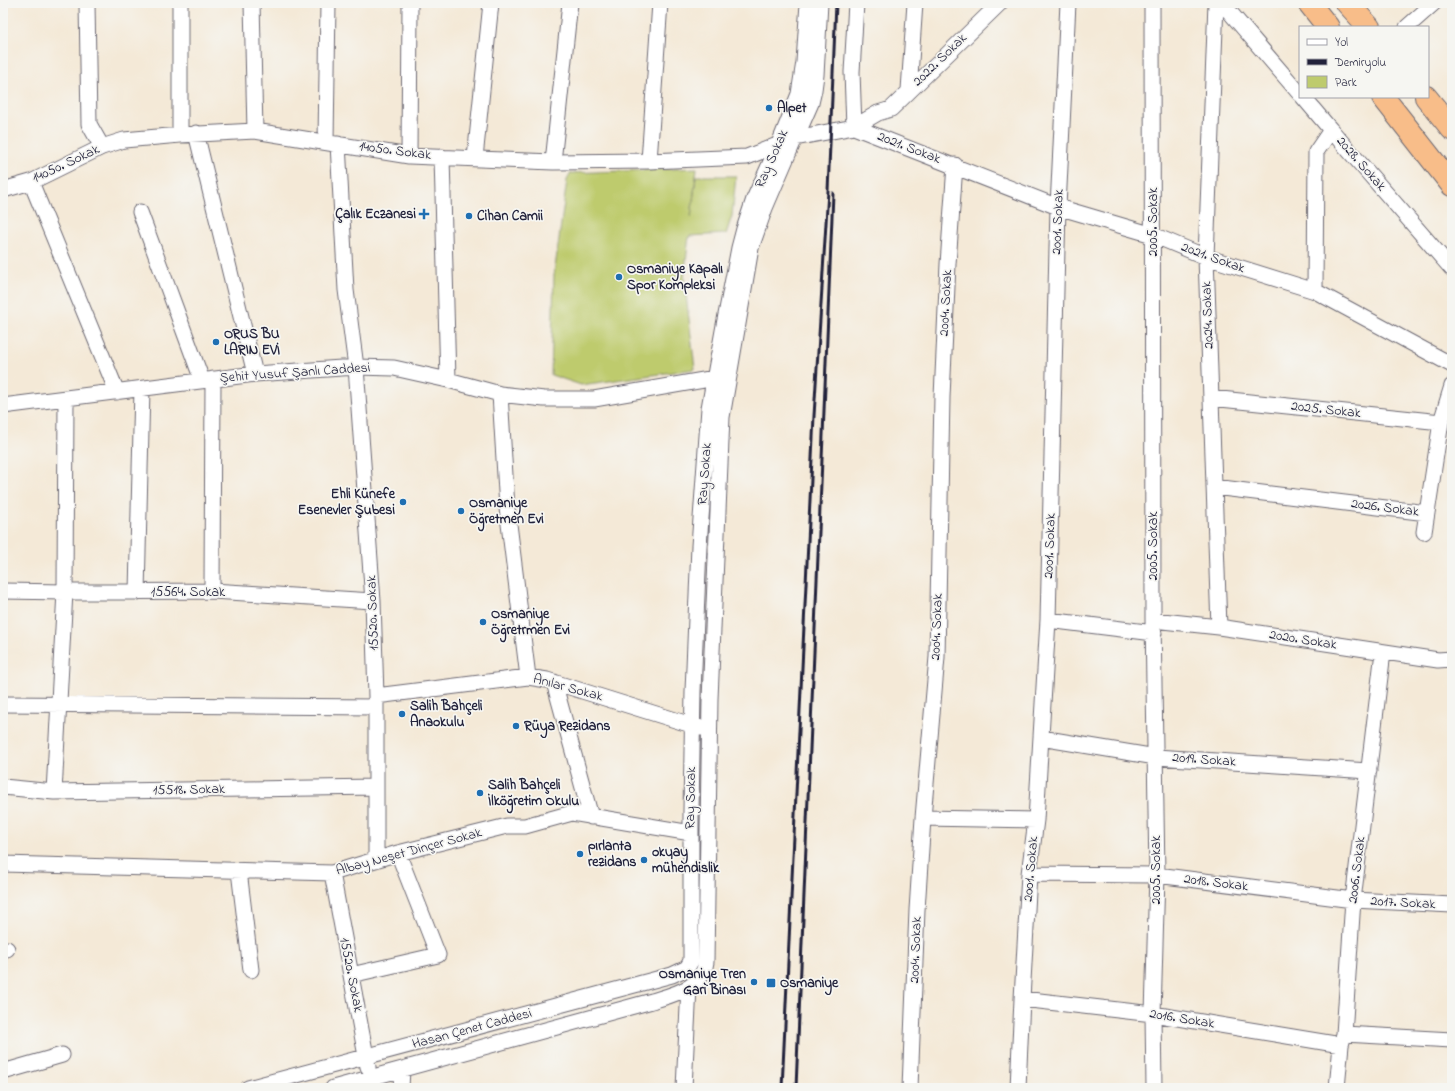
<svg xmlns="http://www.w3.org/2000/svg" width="1455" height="1091" font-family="'Indie Flower',sans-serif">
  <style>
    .green { fill: #becb6d; stroke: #707654 }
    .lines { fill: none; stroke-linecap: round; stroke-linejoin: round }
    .minor-casing { stroke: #6c6872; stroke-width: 17 }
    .highway-casing { stroke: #6c6872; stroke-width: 24 }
    .minor { stroke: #fff; stroke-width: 15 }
    .highway { stroke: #f8bd89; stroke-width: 22 }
    .rail { stroke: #22223b; stroke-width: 3 }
    .poi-dot { fill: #1f6fb2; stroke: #f6f6f2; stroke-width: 1.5 }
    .labels { text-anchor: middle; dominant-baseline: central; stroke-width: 3.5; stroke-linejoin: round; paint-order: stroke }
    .street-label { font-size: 14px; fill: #22223b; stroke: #f6f6f2 }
    .poi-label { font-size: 14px; font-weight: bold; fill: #22223b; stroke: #f6f6f2; text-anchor: start }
  </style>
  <rect width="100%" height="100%" fill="#f6f6f2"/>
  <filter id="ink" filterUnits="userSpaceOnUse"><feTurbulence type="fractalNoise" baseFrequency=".025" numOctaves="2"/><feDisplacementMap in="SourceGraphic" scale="8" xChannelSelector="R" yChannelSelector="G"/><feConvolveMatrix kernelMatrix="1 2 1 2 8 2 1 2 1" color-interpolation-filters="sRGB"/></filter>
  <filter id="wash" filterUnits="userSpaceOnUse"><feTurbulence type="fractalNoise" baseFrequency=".012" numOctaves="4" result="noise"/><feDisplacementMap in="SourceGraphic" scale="16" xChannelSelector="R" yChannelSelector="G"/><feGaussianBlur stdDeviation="0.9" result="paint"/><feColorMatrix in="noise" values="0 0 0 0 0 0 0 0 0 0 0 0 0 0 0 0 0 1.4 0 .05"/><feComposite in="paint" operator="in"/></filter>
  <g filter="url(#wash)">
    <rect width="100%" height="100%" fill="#f4e9d7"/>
    <path class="green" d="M697,168L691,218L696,176H736L732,216L726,234L689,236L684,278L695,369L581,385L551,375L554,275L567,180L571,173Z"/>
  </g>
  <g filter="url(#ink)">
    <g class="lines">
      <defs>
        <path id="minor" d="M87,3L89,124L102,147
          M252,3L255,131
          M1152,3L1153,620L1157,875L1153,1014L1154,1088
          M1216,3L1206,257L1219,627
          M1222,3L1300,94
          M1407,27L1434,3
          M909,90L915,3
          M1303,97L1331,130
          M854,127L1058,207L1153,235L1206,257L1315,291L1452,365
          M854,127L852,72L856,3
          M196,133L255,374
          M180,135V3
          M326,141L328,3
          M338,144L346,290L356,367L373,601L376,696V860
          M409,156L410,3
          M442,157L448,380
          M475,158L491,3
          M649,161L660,3
          M553,162L570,3
          M31,182L117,392
          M3,190L31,182L102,147L124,140L180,135L255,131L409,156L553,162L649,161L747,157L795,138L854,127L878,113L891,109L1000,3
          M140,212L202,380
          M1315,291L1316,152L1331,130L1452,269
          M500,394L507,508L528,677
          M1211,398L1441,422
          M3,406L255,374L356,367L394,368L448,380L500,394L544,399H594L721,377
          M1214,487L1427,513L1441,422L1452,386
          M1424,532L1427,513
          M3,591L65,592L212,591L373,601
          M212,591L213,379
          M137,592L142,389
          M1048,620L1154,633
          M1153,620L1219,627L1438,660L1452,659
          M554,682L591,817
          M376,696L528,677L547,680L701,728
          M3,704L375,707
          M1041,738L1156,757L1369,771
          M3,787L54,792L376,787
          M54,792L65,592L66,398
          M923,818L1036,820
          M3,864L332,873L398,853L507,826H525L572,813L691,833
          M239,871L251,970
          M332,873L368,1067
          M1029,874L1157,875L1353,900L1452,905
          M3,949H7
          M351,975L438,955L398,853
          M1022,999L1153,1014L1341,1045
          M1344,1034L1452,1040
          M3,1072L62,1055
          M248,1088L672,975L687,968L691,961V811L693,691L699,546L709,408L724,325L739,248L744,229L754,199L779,144L799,94L804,62L808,3
          M333,1088L652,1001C674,994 702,989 706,962L710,699L722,417L751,248L765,208L795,138L801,126L811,103L814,90L816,75L820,3
          M401,1088L402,1069
          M684,1088L689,987
          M910,1088L917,910L923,818L937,657L942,397L948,264L955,165
          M1018,1088L1022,999L1029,874L1036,820L1048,620L1058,207L1068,3
          M1337,1088L1341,1045L1344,1034L1353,900L1383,652"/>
        <path id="highway" d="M1309,3L1328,27
          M1347,3L1369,27
          M1383,97L1452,185
          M1426,97L1452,129"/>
      </defs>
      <use href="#minor" class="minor-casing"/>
      <use href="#highway" class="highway-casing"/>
      <use href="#minor" class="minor"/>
      <use href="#highway" class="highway"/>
      <path class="rail" d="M782,1088L814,416L828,191L836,3
        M796,1088L833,193"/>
    </g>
  </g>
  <g class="poi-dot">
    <circle cx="769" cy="108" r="4"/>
    <path d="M422 208h4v4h4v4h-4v4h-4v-4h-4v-4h4z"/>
    <circle cx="469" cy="216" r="4"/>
    <circle cx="619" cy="277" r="4"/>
    <circle cx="216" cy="342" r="4"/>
    <circle cx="403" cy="502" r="4"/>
    <circle cx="461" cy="511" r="4"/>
    <circle cx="483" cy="622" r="4"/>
    <circle cx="402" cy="714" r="4"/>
    <circle cx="516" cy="726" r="4"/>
    <circle cx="480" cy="793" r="4"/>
    <circle cx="580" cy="854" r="4"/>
    <circle cx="644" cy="860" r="4"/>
    <circle cx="754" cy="982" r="4"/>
    <rect x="766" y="978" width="10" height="10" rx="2"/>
  </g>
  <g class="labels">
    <g class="street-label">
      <text transform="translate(940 60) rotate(-44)">2022. Sokak</text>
      <text transform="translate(909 148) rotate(21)">2021. Sokak</text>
      <text transform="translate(395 151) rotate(7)">14050. Sokak</text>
      <text transform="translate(772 159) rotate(-66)">Ray Sokak</text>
      <text transform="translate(66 164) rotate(-25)">14050. Sokak</text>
      <text transform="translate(1361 164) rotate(49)">2028. Sokak</text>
      <text transform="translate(1058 222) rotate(-88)">2001. Sokak</text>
      <text transform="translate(1153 222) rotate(-90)">2005. Sokak</text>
      <text transform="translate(1213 258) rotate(20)">2021. Sokak</text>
      <text transform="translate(946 303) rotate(-87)">2004. Sokak</text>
      <text transform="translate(1208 315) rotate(-92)">2024. Sokak</text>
      <text transform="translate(295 373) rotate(-4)">Şehit Yusuf Şanlı Caddesi</text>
      <text transform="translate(1326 410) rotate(6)">2025. Sokak</text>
      <text transform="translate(705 474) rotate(-86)">Ray Sokak</text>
      <text transform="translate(1385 508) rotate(7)">2026. Sokak</text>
      <text transform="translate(1050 546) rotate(-88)">2001. Sokak</text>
      <text transform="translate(1153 546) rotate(-90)">2005. Sokak</text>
      <text x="188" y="592">15564. Sokak</text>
      <text transform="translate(373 613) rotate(-92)">15520. Sokak</text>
      <text transform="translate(937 627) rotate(-88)">2004. Sokak</text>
      <text transform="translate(1303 640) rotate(9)">2020. Sokak</text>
      <text transform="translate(568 688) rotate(15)">Anılar Sokak</text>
      <text transform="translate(1204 760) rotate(4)">2019. Sokak</text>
      <text transform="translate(189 790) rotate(-1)">15518. Sokak</text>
      <text transform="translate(691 798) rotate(-89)">Ray Sokak</text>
      <text transform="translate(409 852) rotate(-15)">Albay Neşet Dinçer Sokak</text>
      <text transform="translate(1031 869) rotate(-85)">2001. Sokak</text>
      <text transform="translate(1156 870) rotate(-90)">2005. Sokak</text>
      <text transform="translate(1357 870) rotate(-83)">2006. Sokak</text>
      <text transform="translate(1216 883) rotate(7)">2018. Sokak</text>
      <text transform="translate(1403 903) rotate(3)">2017. Sokak</text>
      <text transform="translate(916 950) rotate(-88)">2004. Sokak</text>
      <text transform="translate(351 975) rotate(79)">15520. Sokak</text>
      <text transform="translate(1182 1019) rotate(9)">2016. Sokak</text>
      <text transform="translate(472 1029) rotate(-15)">Hasan Çenet Caddesi</text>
    </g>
    <g class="poi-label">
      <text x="777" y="108">Alpet</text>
      <text x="416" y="214" text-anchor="end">Çalık Eczanesi</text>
      <text x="477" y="216">Cihan Camii</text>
      <text x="627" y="269">Osmaniye Kapalı<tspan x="627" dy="16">Spor Kompleksi</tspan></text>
      <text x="224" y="334">ORUS BU<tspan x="224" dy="16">LARIN EVİ</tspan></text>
      <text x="395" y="494" text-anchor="end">Ehli Künefe<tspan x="395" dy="16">Esenevler Şubesi</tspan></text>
      <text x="469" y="503">Osmaniye<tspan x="469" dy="16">Öğretmen Evi</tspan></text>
      <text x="491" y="614">Osmaniye<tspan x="491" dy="16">Öğretrmen Evi</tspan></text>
      <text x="410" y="706">Salih Bahçeli<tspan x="410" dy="16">Anaokulu</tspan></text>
      <text x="524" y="726">Rüya Rezidans</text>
      <text x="488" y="785">Salih Bahçeli<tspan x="488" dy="16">İlköğretim Okulu</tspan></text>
      <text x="588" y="846">pırlanta<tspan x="588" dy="16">rezidans</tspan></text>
      <text x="652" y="852">okyay<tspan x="652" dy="16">mühendislik</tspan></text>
      <text x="746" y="974" text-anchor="end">Osmaniye Tren<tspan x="746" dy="16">Garı Binası</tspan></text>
      <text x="780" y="983">Osmaniye</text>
    </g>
  </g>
  <rect width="1455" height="1091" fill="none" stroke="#f6f6f2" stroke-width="16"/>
  <rect x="1299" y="26" width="130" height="72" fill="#f6f6f2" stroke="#a1a1a9"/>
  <rect x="1307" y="39" width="20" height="6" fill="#ffffff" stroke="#a1a1a9"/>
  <text x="1335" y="46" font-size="12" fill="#22223b">Yol</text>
  <rect x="1307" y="59" width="20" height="6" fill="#22223b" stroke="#a1a1a9"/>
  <text x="1335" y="66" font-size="12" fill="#22223b">Demiryolu</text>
  <rect x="1307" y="76" width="20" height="12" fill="#becb6d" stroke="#a1a1a9"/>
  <text x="1335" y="86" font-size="12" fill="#22223b">Park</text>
</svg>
